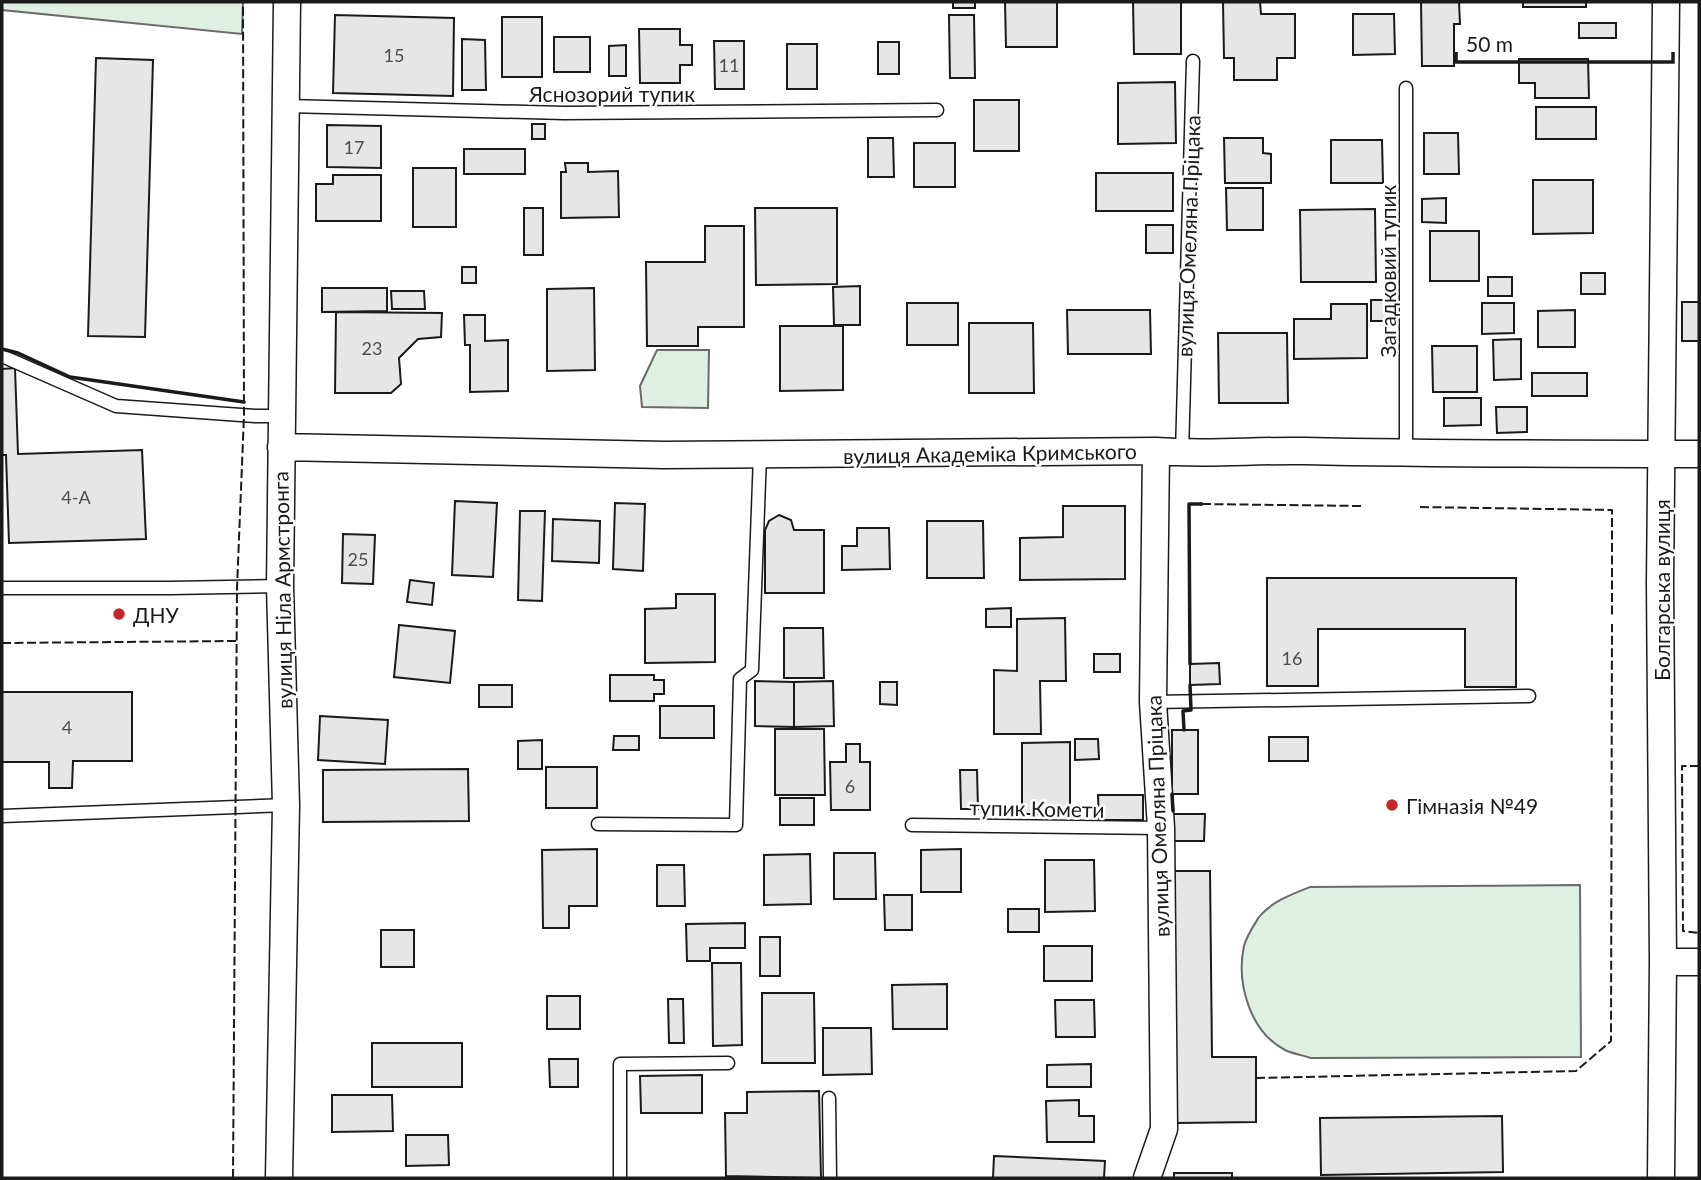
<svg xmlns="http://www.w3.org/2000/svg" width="1701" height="1180" font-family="Lato,sans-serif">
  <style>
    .green { fill: #e0efe3; stroke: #6a6a6a; stroke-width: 2 }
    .building { fill: #e6e6e6; stroke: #1a1a1a; stroke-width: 2 }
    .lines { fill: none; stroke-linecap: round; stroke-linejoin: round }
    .lane-casing { stroke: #1a1a1a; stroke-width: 15 }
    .street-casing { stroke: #1a1a1a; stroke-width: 29 }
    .lane { stroke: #fff; stroke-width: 12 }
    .street { stroke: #fff; stroke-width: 26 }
    .fence { stroke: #1a1a1a; stroke-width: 2; stroke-dasharray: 9 3.5; stroke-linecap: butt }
    .wall { stroke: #1a1a1a; stroke-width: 3.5 }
    .poi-dot { fill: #c62828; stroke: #fff; stroke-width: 2.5 }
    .labels { text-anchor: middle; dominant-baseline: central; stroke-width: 5; stroke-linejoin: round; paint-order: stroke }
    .number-label { font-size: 18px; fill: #4d4d4d }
    .street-label { font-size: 21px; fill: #1a1a1a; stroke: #fff }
    .poi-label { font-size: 21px; fill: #1a1a1a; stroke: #fff; text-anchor: start }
  </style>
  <rect width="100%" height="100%" fill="#fff"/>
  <path class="green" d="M2,2H243L242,34L2,10Z
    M657,350H709L708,408L642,407L640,386Z
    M1580,885L1581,1057L1311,1058C1303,1055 1293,1054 1285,1050C1250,1032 1236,983 1244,946C1246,937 1254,925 1259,917C1271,902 1292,894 1310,887Z"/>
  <path class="building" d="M953,2H975V8H953Z
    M1005,2H1057V47H1006Z
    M1133,2H1181V54H1134Z
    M1223,2H1260L1261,14H1295V58H1277V80H1234V58H1224Z
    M1421,2H1459L1460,24H1454V66H1422Z
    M1523,2H1586V7H1523Z
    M1353,14H1394L1395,54L1353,55Z
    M335,15L454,18L453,96L333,93Z
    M949,15H974L975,78H950Z
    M502,17H542V77H502Z
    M1579,23H1616V38H1579Z
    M639,29H680V45H692V65H680V83H640Z
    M554,37H590V72H554Z
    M462,39L485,40L486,90H462Z
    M714,41H744V89H715Z
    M878,42H899V74H878Z
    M787,44H817V89H787Z
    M626,45V76H609V46Z
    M96,58L153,60L145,337L88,336Z
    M1519,59H1588L1589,98H1535V83H1519Z
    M1175,82L1176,143L1118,144V83Z
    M974,100H1019V151H974Z
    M1536,107H1596V139H1536Z
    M532,124H545V139H532Z
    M327,125L381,126V168L327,167Z
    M1424,133H1458L1459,174H1424Z
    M868,138H893L894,177H868Z
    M1224,138H1263V153L1271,154V183H1225Z
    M1331,140H1382L1383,183H1331Z
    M914,143H955V187H914Z
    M464,149H525V174H464Z
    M565,163H588V172L618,171L619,217L561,218V172H566Z
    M413,168H456V227H413Z
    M1096,173H1173V211H1096Z
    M333,175H381V221H316V184H333Z
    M1533,180H1593V233L1533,234Z
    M1226,188H1263V230H1227Z
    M1446,198V223L1422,222V199Z
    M524,208H543V255H524Z
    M755,208H837V284L756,285Z
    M1375,209L1376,282H1301L1300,210Z
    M1146,225H1173V253H1146Z
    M705,226H744V327H698V346H647L646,262H705Z
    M1430,231H1479V281H1430Z
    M462,267H476V283H462Z
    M1581,273H1605V294H1581Z
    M1488,277H1512V296H1488Z
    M860,286V325H834L833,287Z
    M322,288H387V311L322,312Z
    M594,288L595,370L547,371V289Z
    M391,291H424L425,309H392Z
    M1371,300H1392V321H1371Z
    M1682,302H1699V341H1682Z
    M907,303H958V345H907Z
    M1482,303H1514V333L1482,334Z
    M1331,304H1367V358L1294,359V319H1331Z
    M1067,310H1150L1151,354H1068Z
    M1575,310V347H1538V311Z
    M336,312L442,313L441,337L418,339L399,358L401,384L391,393H335Z
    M464,315H485V341L508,340V391L470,392V345H465Z
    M969,323H1033L1034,393H969Z
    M780,326H843V390L780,391Z
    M1218,333H1287L1288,403H1219Z
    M1521,339V379L1494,380L1493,340Z
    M1432,346H1477V392H1433Z
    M15,368L18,454L142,450L146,539L9,543L6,455H2V369Z
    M1532,373H1587V396H1532Z
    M1444,398H1481V425L1444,426Z
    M1496,407H1527V432L1497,433Z
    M455,501L497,503L493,577L452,575Z
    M615,503L645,504L643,571L613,569Z
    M1063,506H1125V579L1020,580V538L1063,537Z
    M520,511H545L542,601L518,600Z
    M779,515L791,520L794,530H824V593H765V530L769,521Z
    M553,519L600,521L599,563L552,561Z
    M927,521H983L984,578H927Z
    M857,528H889L890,569L842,570V546H857Z
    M343,534L375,535L373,584L342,583Z
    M1267,578H1516V687H1465V629H1318V686H1267Z
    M410,580L434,583L432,605L407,602Z
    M676,594H715V662L645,663V609L676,608Z
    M1011,608V627H986V609Z
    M1065,618L1066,681H1040L1041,734H994V670L1017,671V619Z
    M399,625L455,631L450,683L394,677Z
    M784,628H823L824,678H784Z
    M1094,654H1120V672H1094Z
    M1219,663L1220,684L1190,685V664Z
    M610,675H654V680H664V694H654V701H610Z
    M755,681L794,682V727L755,726Z
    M833,681L834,726L794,727V682Z
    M880,682H897V705L880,704Z
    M479,685H512V707H479Z
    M2,692H132V761H73L72,788H49V762H2Z
    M660,706H714V738H660Z
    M320,716L388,720L385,764L318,760Z
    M775,729H824L825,795H775Z
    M1172,730H1198V794H1172Z
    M614,736H639V750H613Z
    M1269,737H1308V761H1269Z
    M1075,739H1098L1099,759L1075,760Z
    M542,740V769H518V741Z
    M1070,742V814H1022V743Z
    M846,744H860V762H870V810H831L830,762H846Z
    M546,767H597V808H546Z
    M468,769L469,821L323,822V770Z
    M960,770H977L978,809H961Z
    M1098,795H1143V820H1099Z
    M780,798H814V825H780Z
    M1173,814H1205L1204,841H1173Z
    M597,849V906H569V928H543L542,850Z
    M961,849V892H921V850Z
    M834,853H875L876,899H834Z
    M810,854L811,904L764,905V855Z
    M1045,860H1094L1095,911L1045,912Z
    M657,865H684L685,906H657Z
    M1173,871H1210L1212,1057H1256V1122L1176,1123Z
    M884,895H912V930H885Z
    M1008,909H1039V932H1008Z
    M745,923V948H710V961H687L686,924Z
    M381,930H414V967H381Z
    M760,937H780V976H760Z
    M1044,946H1092V981H1044Z
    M712,963H741L742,1045L713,1046Z
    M947,984V1029H893L892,985Z
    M762,993H814L815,1063H762Z
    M547,996H580V1029H547Z
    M668,999H683L684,1043H669Z
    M1055,1000H1094L1095,1037H1056Z
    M823,1028H871L872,1074L823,1075Z
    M372,1043H462V1087H372Z
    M549,1059H578V1087H550Z
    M1091,1064V1087H1047V1065Z
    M702,1075V1113H641L640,1076Z
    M819,1091L821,1178L726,1176L725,1113H747V1092Z
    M332,1095H392L393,1131L332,1132Z
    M1079,1100V1116H1094V1142H1047L1046,1101Z
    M1502,1116L1503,1172L1321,1175L1320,1118Z
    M406,1135H448L449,1165L406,1166Z
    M994,1156L1105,1161L1104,1178H993Z
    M1174,1173H1232V1178H1174Z"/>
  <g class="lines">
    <defs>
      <path id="lane" d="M1406,88V454
        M287,106L564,113L937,110
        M2,356L116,406L255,416H282
        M1182,453L1193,61
        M2,588H171L280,586
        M1153,702L1529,696
        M2,816L286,805
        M598,824L736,825L740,679L752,670L760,455
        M912,825L1161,828
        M829,1098L830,1178
        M620,1178V1064L728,1063"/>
      <path id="street" d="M281,447L664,455L1156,451C1206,455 1255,450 1305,451C1436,454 1568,454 1699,454
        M1663,962H1699
        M279,1178L286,805L280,586L287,2
        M1147,1178L1164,1129L1161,828L1153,702L1156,451
        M1661,1178L1663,962L1660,583L1666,2"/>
    </defs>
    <use href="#lane" class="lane-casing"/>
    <use href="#street" class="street-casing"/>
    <use href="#lane" class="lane"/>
    <use href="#street" class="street"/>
    <path class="fence" d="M1202,504L1361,506
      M1420,507L1612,510V616
      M2,643L237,641
      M1699,766H1682L1683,931L1699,933
      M1256,1078L1576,1071L1611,1041L1612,624
      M233,1178L237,588L244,415L243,2"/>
    <path class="wall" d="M2,349L18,353L70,377L244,402
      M1190,664L1189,504H1202
      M1184,730L1183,711L1191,710L1190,685
      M1172,794L1173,811"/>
  </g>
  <g class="poi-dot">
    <circle cx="119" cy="614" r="7"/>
    <circle cx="1392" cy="805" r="7"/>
  </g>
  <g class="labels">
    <g class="number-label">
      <text x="394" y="55">15</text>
      <text x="729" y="65">11</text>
      <text x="354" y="147">17</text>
      <text x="372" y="348">23</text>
      <text x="76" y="497">4-А</text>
      <text x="358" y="559">25</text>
      <text x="1292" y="658">16</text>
      <text x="67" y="727">4</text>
      <text x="850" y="786">6</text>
    </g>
    <g class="street-label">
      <text x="612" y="93">Яснозорий тупик</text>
      <text transform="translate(1188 236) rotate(-88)">вулиця Омеляна Пріцака</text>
      <text transform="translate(1387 271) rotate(-90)">Загадковий тупик</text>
      <text transform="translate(990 453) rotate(-1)">вулиця Академіка Кримського</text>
      <text transform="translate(282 590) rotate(-91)">вулиця Ніла Армстронга</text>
      <text transform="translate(1661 590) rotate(-90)">Болгарська вулиця</text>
      <text transform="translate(1037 808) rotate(1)">тупик Комети</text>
      <text transform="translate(1157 816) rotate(-92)">вулиця Омеляна Пріцака</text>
    </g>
    <g class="poi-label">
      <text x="133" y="614">ДНУ</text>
      <text x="1406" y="805">Гімназія №49</text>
    </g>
  </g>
  <rect width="1701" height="1180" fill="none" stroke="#1a1a1a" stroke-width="7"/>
  <path d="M1456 52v10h217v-10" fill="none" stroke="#1a1a1a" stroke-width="3.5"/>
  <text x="1466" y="52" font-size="21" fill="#1a1a1a" stroke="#ffffff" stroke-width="5" paint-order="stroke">50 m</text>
</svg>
